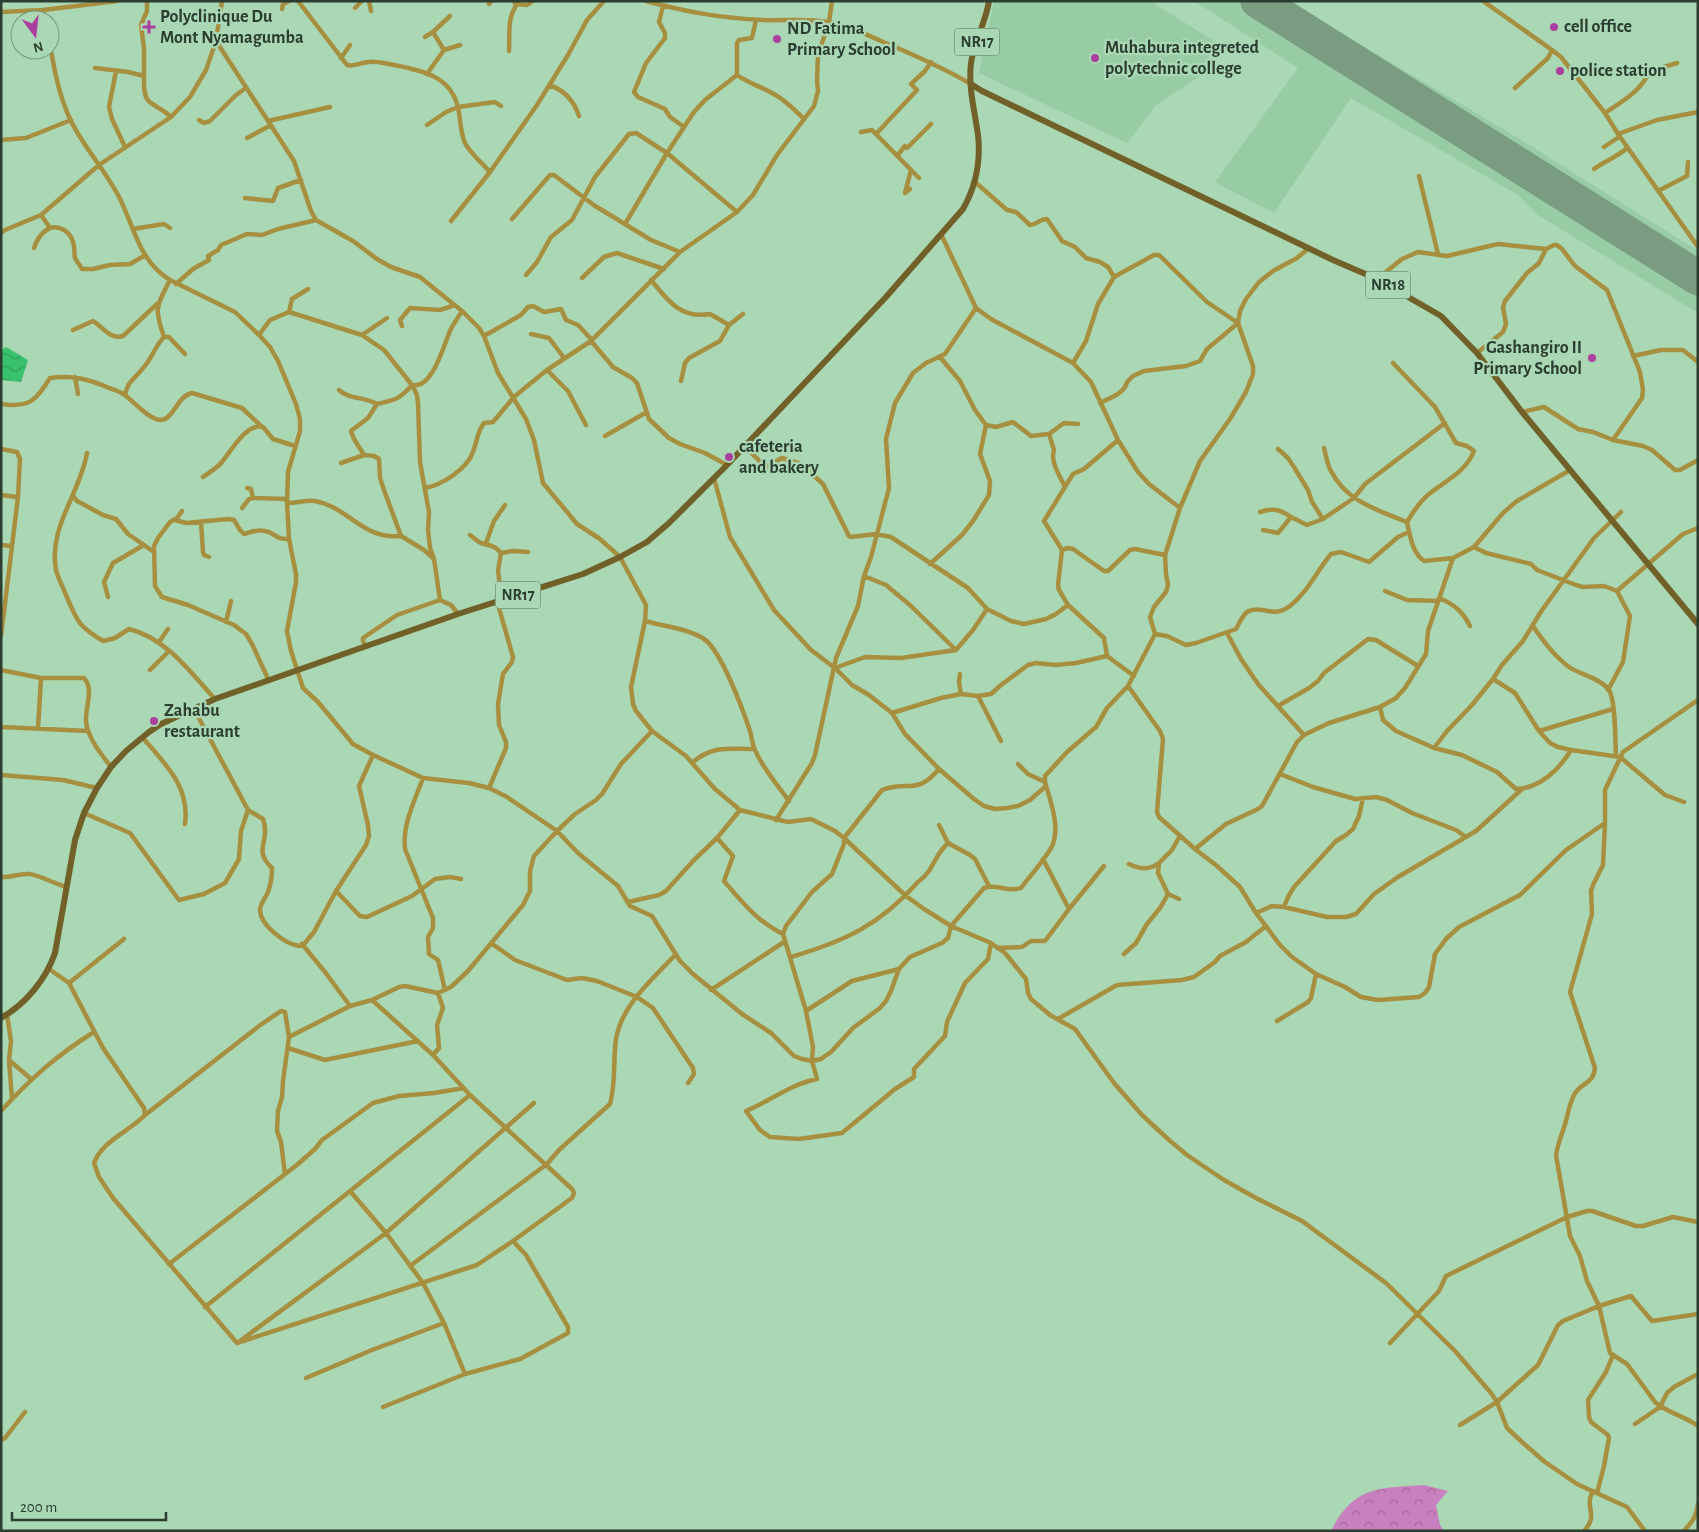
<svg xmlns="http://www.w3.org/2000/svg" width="1699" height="1532" font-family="'Alegreya Sans',sans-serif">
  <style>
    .built { fill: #98cca5 }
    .forest { fill: url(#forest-crowns) }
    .water { fill: url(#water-waves) }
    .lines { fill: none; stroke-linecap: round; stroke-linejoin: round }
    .runway { stroke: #7a9d82; stroke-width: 35 }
    .minor { stroke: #a78f40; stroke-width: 4.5 }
    .primary { stroke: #716028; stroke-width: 6 }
    .poi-dot { fill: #aa3f9f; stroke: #aad7b4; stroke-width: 2 }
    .labels { text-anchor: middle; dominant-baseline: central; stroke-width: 4.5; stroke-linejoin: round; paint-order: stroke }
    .shield { fill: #aad7b4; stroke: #516c58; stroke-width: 1 }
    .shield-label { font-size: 16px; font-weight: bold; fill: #2b3e30 }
    .poi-label { font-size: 18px; font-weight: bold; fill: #2b3e30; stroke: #aad7b4; text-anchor: start }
  </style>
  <defs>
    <pattern id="forest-crowns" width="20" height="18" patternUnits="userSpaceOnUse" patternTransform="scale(1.25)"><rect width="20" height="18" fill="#c880be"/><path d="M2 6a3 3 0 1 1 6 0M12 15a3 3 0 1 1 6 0" fill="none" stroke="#a36a9b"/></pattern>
    <pattern id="water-waves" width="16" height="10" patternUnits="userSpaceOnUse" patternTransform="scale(1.25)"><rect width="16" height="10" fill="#39c16d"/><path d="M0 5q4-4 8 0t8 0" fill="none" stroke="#309e5a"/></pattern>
  </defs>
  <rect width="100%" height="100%" fill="#aad7b4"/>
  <path class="built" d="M994,1H1150L1216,42L1197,78L1156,105L1127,143L979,73Z
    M1194,1H1287L1518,138L1698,251V313L1538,215L1518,195L1506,188L1351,98L1274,213L1215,182L1298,68Z"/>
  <path class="forest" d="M1424,1485L1448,1491L1436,1505L1440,1525L1444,1531H1331C1353,1486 1379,1488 1424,1485Z"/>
  <path class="water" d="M6,347L28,360L21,382L1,380V350Z"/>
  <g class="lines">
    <path class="runway" d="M1258,1L1698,278"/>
    <path class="minor" d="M222,1L216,41L294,161L311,211L316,220L353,241L377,259L391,267L420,277L462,311L479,328L484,336L498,373L526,419L534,440L543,483L577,524L600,539L620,557L646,605L645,621L631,687L633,704L636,711L652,731L686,756L715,789L740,810L788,822L811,819L835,831L844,838L906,896L924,909L951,926L991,943L1005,953L1026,979L1028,993L1031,999L1050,1015L1075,1029L1114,1083L1142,1115L1169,1140L1187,1155L1224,1180L1256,1198L1302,1221L1386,1283L1455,1351L1491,1393L1497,1402L1507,1428L1522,1442L1545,1462L1577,1484L1627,1507L1645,1531
      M298,1L347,65C355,67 362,62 369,62C376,61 383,63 389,64C418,70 451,74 458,108C461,120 460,132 465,143C470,153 482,163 490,172
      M369,1L371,11
      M646,1C687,12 720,18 763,20C784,21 806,18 828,22C846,25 865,34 881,41C912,54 942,67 971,84
      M1483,1L1552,50
      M489,4L492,1
      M516,4L527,5L533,1
      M663,6L659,22L665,33V38L646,63L634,92L638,97L665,109L670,117L684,127
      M355,8L362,1
      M282,9L283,4L289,1
      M43,10L46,20
      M1,12L43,10L117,1
      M756,20L752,38L739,40L737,43V75C748,83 760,86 772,93C784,99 794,109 803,118
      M433,32L444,50L460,45
      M425,37L433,32L450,16
      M50,45C55,74 61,106 77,132C90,154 107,174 119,197C135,228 138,260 170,280L235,312L259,335L270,347L278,361L296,404L300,419V431L288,472L287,503L289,539L296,574V582L287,631L291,651L303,688L318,702L353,744L373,755L423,778L469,783L489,788L507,797L557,831L578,853L618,886L630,906L652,916L680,961L693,974L742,1014L771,1033L794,1056L802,1059L812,1061L821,1059L831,1052L853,1028L880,1008L886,1001L891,991L899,969
      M509,51C510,35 507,19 516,6L514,1
      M341,58L350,45
      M95,68L128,72L144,76C143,110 152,99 171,117
      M116,71L109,107L112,119L125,147
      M427,74L444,50
      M144,76V48L141,25L147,11V1
      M549,85C564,90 574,101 579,116
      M1515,88L1548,58L1552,50L1561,57L1605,113L1618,134L1698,247
      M1605,113C1624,100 1640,92 1650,71L1677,63
      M199,120L204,123L210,121L236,95L246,88
      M268,121L330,107
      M427,125L446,112L458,107L495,102L501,106
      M861,132L872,130L911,170
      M876,134L917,90L911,84L925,71L931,62
      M1618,134L1657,120L1698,112
      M247,138L271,125
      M1,140L26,138L71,120
      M1604,147L1619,137
      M897,156L905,146L907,148L931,124
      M1594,169C1605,161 1617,157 1627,148
      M1419,176L1438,254
      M975,182L1007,210L1016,212L1030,225C1037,225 1039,219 1047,219L1062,241L1075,247L1086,258L1100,262L1108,267L1114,277
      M910,189L905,193L911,170L919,178
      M1658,191L1687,176L1688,162
      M245,198L273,201L278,188L301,180
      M41,215L50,228
      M512,219L550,175H554L595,206L615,218L651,240L680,252
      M451,221L490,172L537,105L568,55L587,20L604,1
      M625,224L667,153L694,112L705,100L737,75
      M133,229L164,224L170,228
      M1,233L5,230L41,215L99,165L171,117L190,97L206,70L216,41
      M941,234L976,308L991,319L1073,363L1091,382L1118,440L1138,472L1149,484L1180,508
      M34,248C37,240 40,234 48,229C58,224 70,231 73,242C75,247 74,253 75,258C77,262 80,265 82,269H93L110,265L130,264L144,256
      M526,275L537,262L551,237L572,220L595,177L629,134L636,133L667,153L737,212
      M582,278L604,257L617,253L664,269
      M1377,279L1402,259L1418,252L1447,256L1498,244L1546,249L1554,245H1557L1562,249L1575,266L1607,290L1640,372L1643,390L1642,398L1613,440
      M651,280C668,301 681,319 710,314L729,325
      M176,284L193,269L209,260L208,256L218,250L221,245L247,234L262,235L278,229L316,220
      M289,312L292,299L308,289
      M402,326L400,320L410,308L440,310L455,305
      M73,330L93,321C103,327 110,340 123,336L157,304
      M531,334L549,338L564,358
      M259,335L270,320L289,312L362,335L384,350L412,385L417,395L418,403L420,462L429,512L428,530L430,548L434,559L440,600L397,615L363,638V641L366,647
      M362,335L387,318
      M484,336L521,315L528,307L533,306L544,312L561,309L566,320L578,325L592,340
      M164,337H169L185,354
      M591,341L613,367L632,378L637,383L649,419L669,438L680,444L705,453L727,465
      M1477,353L1503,332L1506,324L1503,307L1505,301L1527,273L1539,263L1546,249
      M1633,356L1661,350H1683L1698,362
      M1073,363L1086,341L1098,304L1114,277L1154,255H1159L1207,302L1238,323L1207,349L1200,361L1186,366L1144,371L1133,376L1127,382C1125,393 1110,398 1100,403
      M1393,363L1435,407L1456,443L1467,446L1474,451C1466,472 1445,481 1429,494C1420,501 1413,512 1407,522C1410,535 1412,553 1424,561L1453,558
      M547,370L568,391L586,425
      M75,377L78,394
      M681,381L685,363L689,358L720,341L729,325L743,314
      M339,390C350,400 363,396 377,404
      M125,395C128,380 135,379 143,368C152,359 155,346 164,337C154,308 156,307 170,280
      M1,404C29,408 36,401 50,378C72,375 89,379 109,388C115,390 122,392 126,396C135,403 150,420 161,420C174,419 177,396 192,393L242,408L261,426
      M1522,412L1544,407L1578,429L1593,432L1613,440L1643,446L1652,450L1675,470H1680L1698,460
      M986,425L996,427L1013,422L1031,436L1049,434L1064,423L1078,424
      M1049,434L1054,450C1050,462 1060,476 1065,487
      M605,436L647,412
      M1118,440L1084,469L1073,474L1044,521L1062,550L1058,585L1059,590L1068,605L1104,638L1107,656L1134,676
      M744,446L766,467L782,458L801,464L823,484L849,536L851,537L876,534L891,537L968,588L987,609L1011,621L1024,624L1046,619L1056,614L1068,605
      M1324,448C1326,455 1327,464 1331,471C1346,501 1377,510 1407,522
      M1,449L17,452L20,459L18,497L1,636
      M1278,449L1288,458L1294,467L1308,490L1312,502L1323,519
      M87,453C80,494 48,527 56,570C58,578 63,587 66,595C77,621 78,626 103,641L115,638L129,629C166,638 190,672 215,699
      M341,463L364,455
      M203,477C210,472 217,468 222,462C231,451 247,422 263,427L273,439L295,446
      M714,478L730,537L774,610L811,650L835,668L852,685L869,695L892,713L905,734L939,769L974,799L984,806L995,809L1007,808L1018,806L1030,800L1046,786
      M247,488L251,489L253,498
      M425,488C442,485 467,469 473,452C477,442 477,432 484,423L493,422L514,397L526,387L547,370L591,341L680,252L737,212L753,195L777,155L814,106L818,91L817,81L818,55L829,22L832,1
      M1,495L18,497
      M73,496L77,501L103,515L116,519L128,534L154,552
      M287,503C296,503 306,500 315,501C349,507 362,540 401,536
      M242,508L249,499L253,498L287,499
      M182,511L177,518L170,522L158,538L154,546L155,586L162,597L188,605L234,625L246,634L252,644L269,681
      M1260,512C1272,508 1280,509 1291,517
      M175,520L186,523L228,519L234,520L240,530L244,534C251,532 258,529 265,531C276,533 275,540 289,539
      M201,522L203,552L204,555L209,557
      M1263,530L1278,533L1291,517L1307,525L1323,519L1354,498L1365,484L1445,423
      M470,535C473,537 478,542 481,543C491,546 494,545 501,553
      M486,543L494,521L505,505
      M1,545L12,546
      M1474,547L1486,553L1531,564L1537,570L1576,585L1583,587L1604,586L1617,591
      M1062,550L1068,548L1073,549L1104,571H1108L1130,550L1135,549L1165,555
      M433,558L424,550L401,536L384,490L380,478L379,459L374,456L364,455L354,439L351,431L368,418L377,404C395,400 400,399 412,385C432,390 444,345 450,331C453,324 458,318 462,311
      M930,564L962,535L973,521L989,495L990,481L980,454L986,425L975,410L960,381L940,357
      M864,576L886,585L911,606L956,650
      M1385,591L1407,600L1438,601
      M108,597L104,582L113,563L144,545
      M1439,598C1454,604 1463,612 1470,626
      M440,600L451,605L458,614
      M502,600L498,571L501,553L513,551L528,552
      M645,621C662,626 690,629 704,639C721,650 743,710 750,731C752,737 752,744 755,750C763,769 777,784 789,801
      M226,622L231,601
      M1533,626C1543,641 1554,656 1569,667C1581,675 1600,678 1609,690C1616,701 1615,742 1616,756
      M1227,633L1241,659L1258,684L1304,735
      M1155,634L1167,636L1186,645L1196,643L1236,629C1239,624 1243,613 1249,611C1263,605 1272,619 1290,606C1307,593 1317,571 1331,554L1341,552L1369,562L1398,537L1409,532
      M159,642L168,629
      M835,668L865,657L901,658L956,650L973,630L987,609
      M1,670L41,678H84C96,691 82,711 87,727C91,742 102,755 111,767
      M150,670L169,651
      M960,674L959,682L961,694
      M1493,679L1515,693L1539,731L1550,743L1558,747L1571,750L1620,757L1665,795L1684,802
      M1128,686L1160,731L1163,739L1157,812L1159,817L1195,849L1217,866L1240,887L1256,913L1280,945L1292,957L1316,974L1345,987L1361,997L1378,1000L1419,997L1425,993L1429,987L1435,954L1446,939L1459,927L1520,895L1566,850L1605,823V790L1623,752L1698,700
      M1608,690L1623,662L1630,616L1617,591L1683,534L1698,528
      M978,696L1001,741
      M1278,706L1309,688L1318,681L1324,673L1368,639L1376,640L1418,666
      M1380,707L1383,720L1396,731L1434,748L1462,755L1497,772L1516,789C1540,788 1559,770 1571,750
      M194,709L248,810L263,819C271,842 252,849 272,868C272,876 271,884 268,892C266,898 260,903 260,910C260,925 285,944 299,946L305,943L314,932L336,891L366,845L369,836L368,825L359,786L373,755
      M892,713L941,698L961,694L978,696L991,694L1001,685L1028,665L1036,663L1055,665L1076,663L1107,656
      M1,727L88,731
      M38,729L41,678
      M1539,731L1613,709
      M142,737C165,764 190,786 185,824
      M1434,748L1447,731L1472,705L1493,679L1502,665L1523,641L1540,613L1594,538L1621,512
      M692,763C712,745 729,749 754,749
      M1018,764L1028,774L1045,782
      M939,769C916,796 909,780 882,790L844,838V844L832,874L812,892L786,926L783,934L806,1011L813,1047L812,1061L817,1079C791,1084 770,1101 746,1111L760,1130L770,1137L799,1139L842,1133L895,1089L914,1077V1069L945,1036L947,1022L965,983L988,959L991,943
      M1280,774L1313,787L1355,799L1376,797L1387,800L1412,813L1456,830L1466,837
      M1,775L63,780L97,788
      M423,778C415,800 402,825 405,849L433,918V928L428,937L429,954L438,960L445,990
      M489,788L506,748V742L499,725L498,704L503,674L512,662L513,657L497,601
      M84,813L130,833L179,900L204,894L225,883L239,859L241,831L248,810
      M776,820L812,763L815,755L836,658L858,606L864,576L871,557L889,488L886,439L895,403L913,373L926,363L945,354L976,308
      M1605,823L1603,865L1593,885L1591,891L1592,914L1570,992L1595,1068C1593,1085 1581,1082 1574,1095C1570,1103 1569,1108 1567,1117C1564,1130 1558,1142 1556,1155L1570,1236L1580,1256L1587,1281L1599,1306L1610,1353L1627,1364L1655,1402C1667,1413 1685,1416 1698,1426
      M939,825L948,843L970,855L975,859L989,886
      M717,838L733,856L724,881C741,901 759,923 783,934
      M1195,849L1226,824L1258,809L1262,806L1297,742L1304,735L1329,723L1380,707L1396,698L1405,688L1426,654L1428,631L1453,558L1474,547L1503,513L1517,501L1570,470
      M1129,864C1139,869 1149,871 1159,863
      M1,877C11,878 19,873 29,874C40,875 54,884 67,887
      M336,891L360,916L367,917L412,896L435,879L450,877L461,879
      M1179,899L1168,894L1158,873L1159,863L1172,850L1180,836
      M628,902L659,895L666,891L694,860L717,838L740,810
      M1284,907L1288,897L1294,887L1336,841L1346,835L1353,829L1359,816L1363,798
      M1069,909L1104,866
      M1256,913L1272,906L1284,907L1327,917H1346L1356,914L1374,894L1398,877L1476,831L1522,789
      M491,943L515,960L567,980L582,978L597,981L637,997L653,1008L693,1068L694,1074L688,1083
      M997,948L1022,947L1031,941H1045L1069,909L1043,859
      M1124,954L1136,943L1147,924L1160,908L1168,894
      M791,957C845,941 880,925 918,882C922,879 926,875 929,871C935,861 939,851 948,843
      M49,969L69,983L103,1048L144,1108L145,1115C130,1131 102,1141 94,1163L99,1177L113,1198L237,1343L477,1265L513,1241L572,1198L574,1193L572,1189L470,1095L433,1055L372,1000L350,1006L325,972L302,944
      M69,983L124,939
      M711,990L784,942
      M372,1000L399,987L405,986L438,993L451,987L468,971L523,905L530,891V871L534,856L557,831L575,814L596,800L602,794L621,764L652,731
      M806,1011L852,981L899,969L910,957L942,943L948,938L951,926L984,888C996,883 1008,893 1021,888C1029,877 1049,855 1053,844C1060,825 1050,800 1045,782V776L1067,752L1096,727L1107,708L1128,686L1155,634L1150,617L1154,607L1166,592L1168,585L1166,574L1165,555L1180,508L1200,461L1230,419L1246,392L1253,374V366L1238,323L1240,311L1246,299L1259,282L1273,271L1297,258L1309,248
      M7,1014L11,1041L9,1060L31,1079
      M1058,1019L1117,985L1182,980L1194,977L1215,962L1220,956L1246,942L1266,926
      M1277,1021L1308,1002L1311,998L1316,974
      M289,1037L350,1006
      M288,1048L325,1060L418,1041
      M433,1055L439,1048L437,1025L443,1008L438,993
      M9,1060L12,1099
      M1,1111C30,1079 57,1055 94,1032
      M145,1115L259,1026L281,1011L285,1012L289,1037L283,1081L282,1097L278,1111L277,1131L281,1142L285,1174
      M350,1191L386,1233L423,1283L444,1323L465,1374
      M169,1264L298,1164L315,1149L322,1140L373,1103L399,1096L434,1093L464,1088
      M410,1266L547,1164L559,1150L610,1104C616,1083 613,1060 616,1039C622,1004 653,979 676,954
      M205,1307L470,1095
      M240,1341L386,1233L534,1103
      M1390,1343L1439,1291L1446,1276L1567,1217L1587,1211H1592L1636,1226H1643L1673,1217L1698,1222
      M306,1378L372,1350L444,1323
      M383,1407L465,1374L520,1359L568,1333V1327L526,1255L513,1241
      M1635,1424L1660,1407L1667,1393L1674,1387L1698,1374
      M1460,1425L1497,1402L1538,1365L1558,1325L1563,1321L1599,1306L1631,1296L1652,1321L1698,1314
      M1,1440L5,1438L25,1412
      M1597,1493L1604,1466L1609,1438L1608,1435L1591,1422L1589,1417L1588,1400L1606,1372L1613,1355
      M1584,1531C1597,1517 1588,1511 1590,1499C1590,1496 1592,1494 1593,1491
      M1684,1531C1692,1522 1697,1516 1698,1504"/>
    <path class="primary" d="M971,84L982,91L1333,260L1377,279L1441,316L1477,353L1522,412L1698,624
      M1,1018C26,1004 46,979 55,953L75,840L84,813L97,788L111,767L126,751L149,732L161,724L215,699L458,614L583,574L620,557L647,542L669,523L727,465L886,297L963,209C976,186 981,162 978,135C975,112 968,88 971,63C974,42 986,22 989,1"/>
  </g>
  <g class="poi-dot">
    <path d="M146.5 19.5h5v5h5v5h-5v5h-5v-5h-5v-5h5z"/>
    <circle cx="1554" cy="27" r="5"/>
    <circle cx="777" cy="39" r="5"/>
    <circle cx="1095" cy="58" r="5"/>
    <circle cx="1560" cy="71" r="5"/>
    <circle cx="1592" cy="358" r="5"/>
    <circle cx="729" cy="457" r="5"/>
    <circle cx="154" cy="721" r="5"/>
  </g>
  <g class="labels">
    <g class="shield">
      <rect x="954.5" y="28.5" width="45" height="27" rx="4"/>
      <rect x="1365.5" y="271.5" width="45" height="27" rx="4"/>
      <rect x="495.5" y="581.5" width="45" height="27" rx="4"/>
    </g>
    <g class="shield-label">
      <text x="977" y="42">NR17</text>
      <text x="1388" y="285">NR18</text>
      <text x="518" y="595">NR17</text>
    </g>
    <g class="poi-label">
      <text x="160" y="17">Polyclinique Du<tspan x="160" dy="21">Mont Nyamagumba</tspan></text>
      <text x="1564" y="27">cell office</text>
      <text x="787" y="29">ND Fatima<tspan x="787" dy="21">Primary School</tspan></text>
      <text x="1105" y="48">Muhabura integreted<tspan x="1105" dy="21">polytechnic college</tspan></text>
      <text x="1570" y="71">police station</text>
      <text x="1582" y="348" text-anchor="end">Gashangiro II<tspan x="1582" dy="21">Primary School</tspan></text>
      <text x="739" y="447">cafeteria<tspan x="739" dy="21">and bakery</tspan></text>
      <text x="164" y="711">Zahabu<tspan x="164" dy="21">restaurant</tspan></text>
    </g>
  </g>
  <rect width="1699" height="1532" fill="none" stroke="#2b3e30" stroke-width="5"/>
  <g transform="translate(35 35) rotate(165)"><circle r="24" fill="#aad7b4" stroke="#779a7f"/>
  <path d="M0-4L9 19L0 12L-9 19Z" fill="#aa3f9f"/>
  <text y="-8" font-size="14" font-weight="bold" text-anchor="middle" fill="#2b3e30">N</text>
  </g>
  <path d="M12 1512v8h154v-8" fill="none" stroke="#2b3e30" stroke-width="2.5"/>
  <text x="20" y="1512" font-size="15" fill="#2b3e30" stroke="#aad7b4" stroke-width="4" paint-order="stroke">200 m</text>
</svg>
